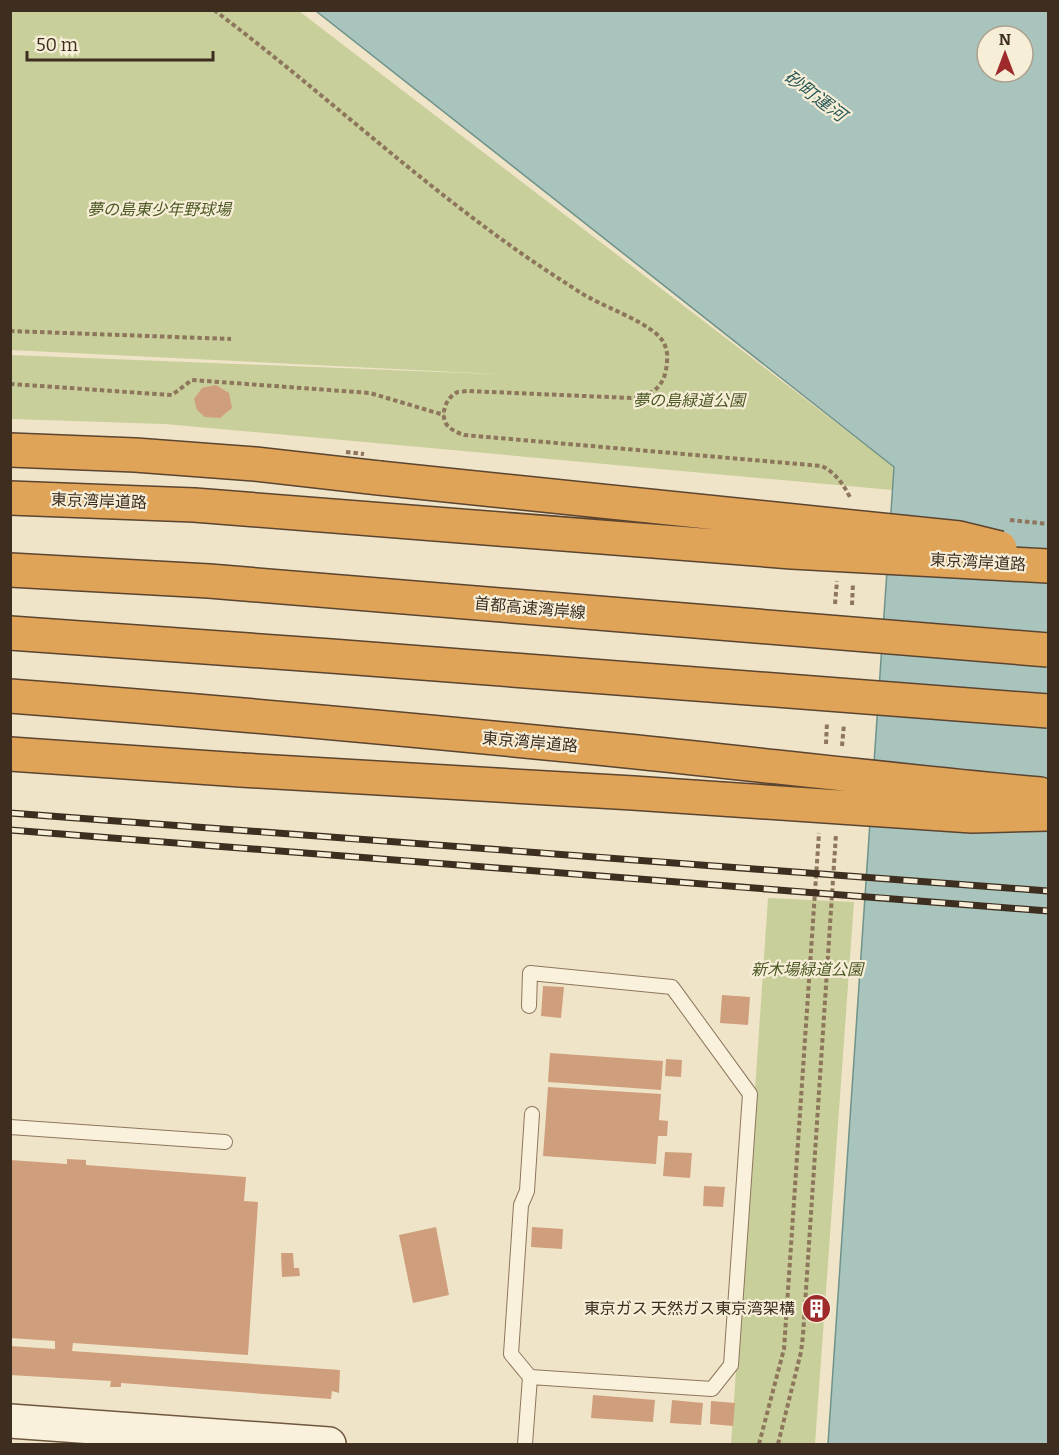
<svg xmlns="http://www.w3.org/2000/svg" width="1059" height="1455" font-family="Bitter,'Noto Sans JP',serif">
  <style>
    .green { fill: #c9cf9b }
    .water { fill: #a9c4bc; stroke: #6f938a; stroke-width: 1.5; fill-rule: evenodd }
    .building { fill: #cf9f7d }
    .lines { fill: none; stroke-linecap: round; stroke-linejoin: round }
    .lane-casing { stroke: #8d765c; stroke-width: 16 }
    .secondary-casing { stroke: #6f573f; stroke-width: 36 }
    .highway-casing { stroke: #5b4430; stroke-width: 36 }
    .path { stroke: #8d765c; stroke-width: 4; stroke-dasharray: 4.5 3; stroke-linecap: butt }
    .lane { stroke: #faf1dc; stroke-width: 14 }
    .secondary { stroke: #faf1dc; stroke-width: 33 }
    .highway { stroke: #e0a458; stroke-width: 33 }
    .rail-casing { stroke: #3d2e20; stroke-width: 7 }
    .rail { stroke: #f7eed8; stroke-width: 4.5; stroke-dasharray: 14; stroke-linecap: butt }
    .highway-bridge-casing { stroke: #5b4430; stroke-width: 36; stroke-linecap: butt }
    .path-bridge { stroke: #8d765c; stroke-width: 4; stroke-dasharray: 4.5 3; stroke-linecap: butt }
    .highway-bridge { stroke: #e0a458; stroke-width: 33 }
    .labels { text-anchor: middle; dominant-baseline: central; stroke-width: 4.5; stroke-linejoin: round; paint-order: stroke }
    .park-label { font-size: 16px; font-style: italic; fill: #4d5a26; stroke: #f7eed8 }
    .street-label { font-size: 16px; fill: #3d2e20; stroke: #f7eed8 }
    .poi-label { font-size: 16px; fill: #3d2e20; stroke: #f7eed8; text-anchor: end }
    .water-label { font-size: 18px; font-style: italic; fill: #2f5d5a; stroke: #f7eed8 }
  </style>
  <rect width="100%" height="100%" fill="#f0e4c8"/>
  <path class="green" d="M11,11H299L894,467L892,490L165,424L11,419V355L517,375L11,350Z
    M768,898L854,902L815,1444H731Z"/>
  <path class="water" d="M316,11H1048V1444H828L894,467ZM987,36H1023V72H987Z"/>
  <path class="building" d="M216,385L229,393L232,408L220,418L205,417L197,410L194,399L202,388Z
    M543,986L564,987L561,1018L541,1016Z
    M722,995L750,997L748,1025L720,1023Z
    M550,1053L663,1061L661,1090L548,1082Z
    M666,1059L682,1060L681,1077L665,1076Z
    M548,1087L661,1094L659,1120L668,1121L667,1136H658L656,1164L543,1156Z
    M665,1152L692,1153L690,1178L663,1176Z
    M67,1159L86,1160V1165L246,1177L244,1201L258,1202L248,1355L73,1343L72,1351L340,1370L339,1393L332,1391L331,1399L121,1383V1387H110L111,1381L10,1375V1346L55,1349V1341L10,1338V1160L67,1164Z
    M704,1186L725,1187L723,1207L703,1206Z
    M436,1227L449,1295L413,1303L399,1235Z
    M532,1227L563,1229L562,1249L531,1247Z
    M281,1253H293L294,1268H299L300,1276L282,1277Z
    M811,1300L825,1301L824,1317H810V1310H807V1303H811Z
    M593,1395L655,1400L653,1422L591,1418Z
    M672,1400L703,1403L701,1425L670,1423Z
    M711,1401L735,1403L733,1426L710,1424Z"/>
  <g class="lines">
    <defs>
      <path id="lane" d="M529,1006L530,973L672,987L750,1094L731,1365L712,1389L530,1377L511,1354L521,1205L527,1191L532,1114
        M10,1127L225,1142
        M525,1444L530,1377"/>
      <path id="secondary" d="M10,1421L329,1444"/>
      <path id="highway" d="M10,450L135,455L255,464L379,478
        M10,754L241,770"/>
    </defs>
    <use href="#lane" class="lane-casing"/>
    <use href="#secondary" class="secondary-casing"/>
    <use href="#highway" class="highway-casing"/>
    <path class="path" d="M214,10C331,98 438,201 561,280C571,286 581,294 592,299C610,309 651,324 662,340C666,346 668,353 667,361C666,385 654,396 631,398L468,391C467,391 459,392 458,392C447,396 439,414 447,425C451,430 458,433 464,435L822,466C837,474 843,484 851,499
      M10,331L231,339
      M10,384L172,395L192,380L370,393L444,415
      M835,604L837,581
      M852,605L853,583
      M826,744L827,722
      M842,746L844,724
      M759,1444L784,1349L819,833
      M778,1444L801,1352L803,1335L836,834"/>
    <use href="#lane" class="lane"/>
    <use href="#secondary" class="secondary"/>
    <use href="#highway" class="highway"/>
    <defs>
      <path id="rail" d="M10,813L1048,891
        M10,830L1048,911"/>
    </defs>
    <use href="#rail" class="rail-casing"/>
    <use href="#rail" class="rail"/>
    <defs>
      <path id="highway-bridge" d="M379,478L959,538L1000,548
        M10,498L194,505L792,552L1048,566
        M10,570L209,581L1048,650
        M10,633L331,656L1048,711
        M10,696C220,712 428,731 637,752C772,766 906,782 1040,794L1048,797
        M241,770L633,793L972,816L1048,814"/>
    </defs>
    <use href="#highway-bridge" class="highway-bridge-casing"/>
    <path class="path-bridge" d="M346,452L364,454
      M1010,520L1048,524"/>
    <use href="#highway-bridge" class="highway-bridge"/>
  </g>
  <defs>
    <symbol id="building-disc" viewBox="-11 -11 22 22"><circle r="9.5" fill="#9e2a2b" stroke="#f7eed8"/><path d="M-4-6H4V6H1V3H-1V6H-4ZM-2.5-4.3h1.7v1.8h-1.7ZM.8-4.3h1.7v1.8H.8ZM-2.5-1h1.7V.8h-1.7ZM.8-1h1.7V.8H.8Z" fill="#fff"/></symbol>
  </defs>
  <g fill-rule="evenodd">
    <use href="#building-disc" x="800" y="1292" width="33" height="33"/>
  </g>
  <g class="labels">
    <g class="park-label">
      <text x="159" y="209">夢の島東少年野球場</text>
      <text x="689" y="400">夢の島緑道公園</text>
      <text x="807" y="969">新木場緑道公園</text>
    </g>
    <g class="street-label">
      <text transform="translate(99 501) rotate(2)">東京湾岸道路</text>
      <text transform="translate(978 562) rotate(3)">東京湾岸道路</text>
      <text transform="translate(530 608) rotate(5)">首都高速湾岸線</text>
      <text transform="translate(530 742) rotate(5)">東京湾岸道路</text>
    </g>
    <g class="poi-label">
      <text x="795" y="1308">東京ガス 天然ガス東京湾架構</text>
    </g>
    <g class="water-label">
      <text transform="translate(815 96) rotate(37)">砂町運河</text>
    </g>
  </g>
  <rect width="1059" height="1455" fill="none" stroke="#3d2e20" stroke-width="24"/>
  <g transform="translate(1005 54)"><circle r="28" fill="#f7eed8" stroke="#ada18e" stroke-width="1.5"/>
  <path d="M0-4.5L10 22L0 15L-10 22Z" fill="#9e2a2b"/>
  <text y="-9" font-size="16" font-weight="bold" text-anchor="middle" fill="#3d2e20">N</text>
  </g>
  <path d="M27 51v9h186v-9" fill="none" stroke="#3d2e20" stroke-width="3"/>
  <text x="36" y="51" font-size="18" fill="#3d2e20" stroke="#f7eed8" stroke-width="4.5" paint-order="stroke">50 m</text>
</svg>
